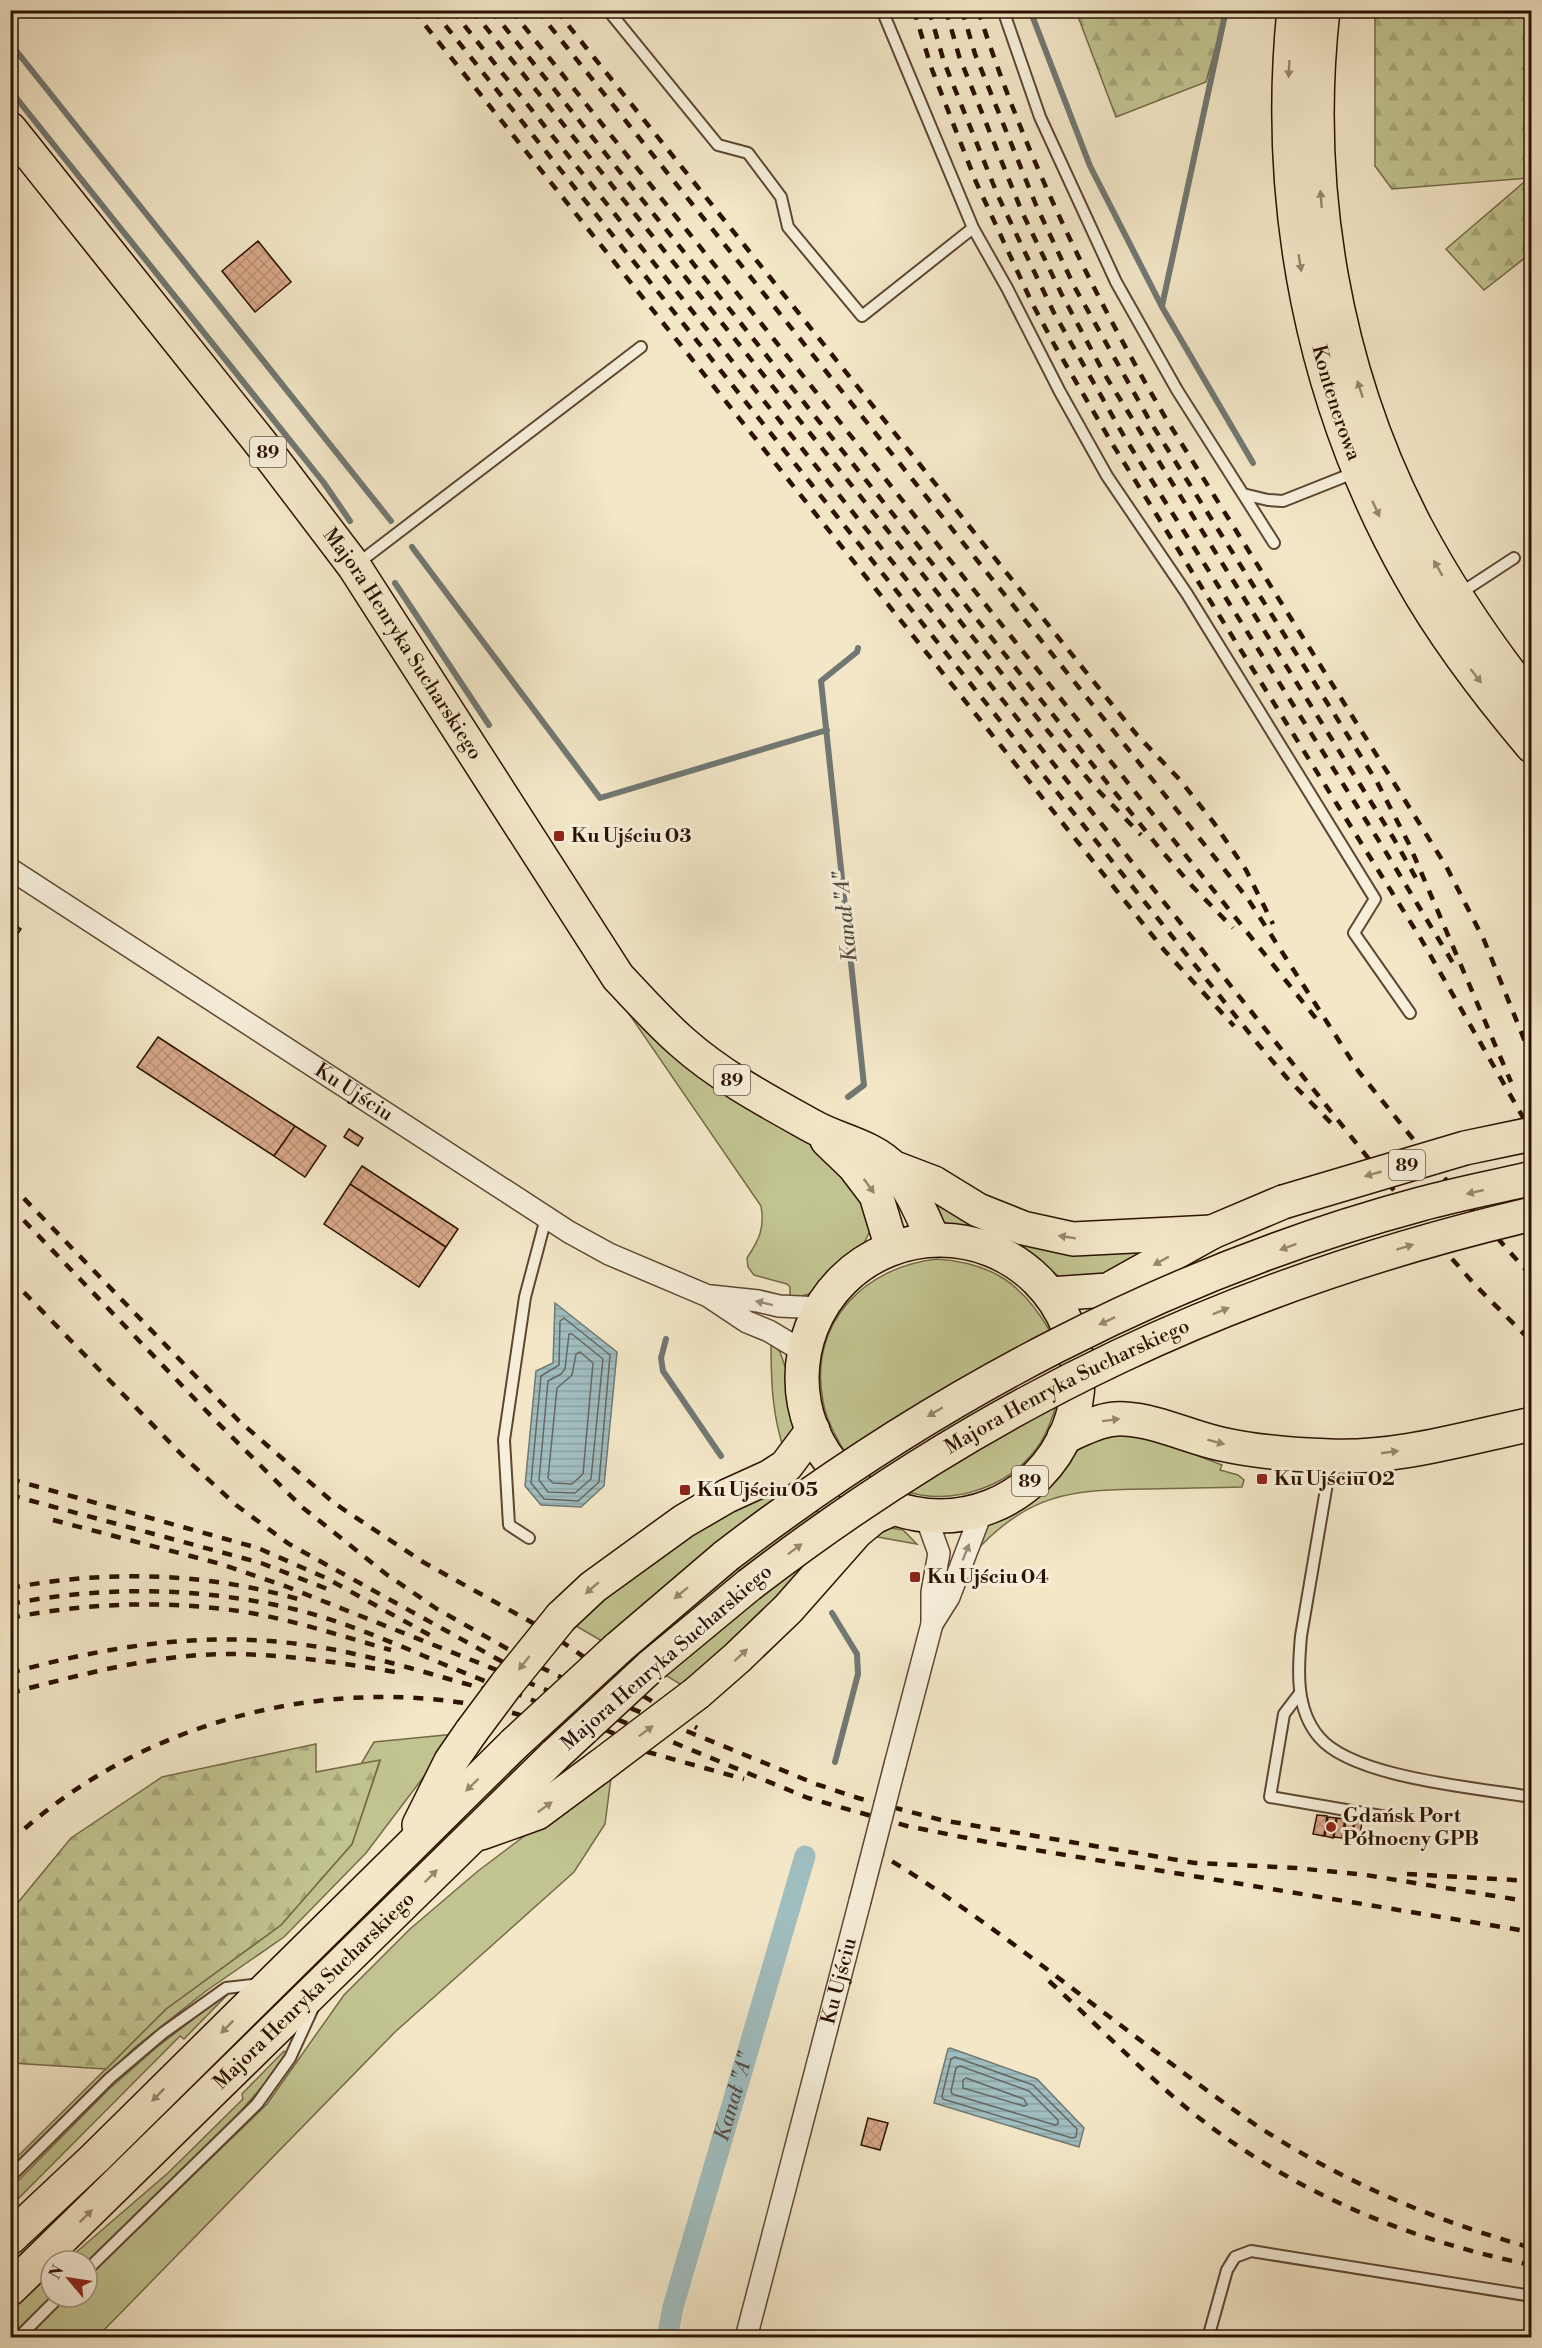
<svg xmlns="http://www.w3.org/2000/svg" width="1542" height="2348" font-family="'Libre Bodoni',serif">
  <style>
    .green { fill: #c1c491; stroke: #766a48; stroke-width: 1.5 }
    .forest { fill: url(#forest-firs); stroke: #766a48; stroke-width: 1.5 }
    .water { fill: url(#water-rules); stroke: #717873; stroke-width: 1.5 }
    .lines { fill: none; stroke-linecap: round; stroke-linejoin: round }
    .shore { stroke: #666760; stroke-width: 1.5 }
    .stream { stroke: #717873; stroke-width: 6 }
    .canal { stroke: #a0bdbf; stroke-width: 21 }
    .building { fill: url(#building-cross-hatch); stroke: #2b1100; stroke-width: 1.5 }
    .service-casing { stroke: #5d4632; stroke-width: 14 }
    .minor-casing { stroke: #5d4632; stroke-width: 24 }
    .primary-casing { stroke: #2b1100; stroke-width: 36 }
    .trunk-casing { stroke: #2b1100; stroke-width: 36 }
    .service { stroke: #f7efdb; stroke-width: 10 }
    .minor { stroke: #f7efdb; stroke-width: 21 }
    .primary { stroke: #f3e7c7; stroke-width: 33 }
    .trunk { stroke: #f3e7c7; stroke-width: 33 }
    .rail { stroke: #2b1100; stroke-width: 4.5; stroke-dasharray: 10 10; stroke-linecap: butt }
    .minor-bridge-casing { stroke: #5d4632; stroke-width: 24; stroke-linecap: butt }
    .trunk-bridge-casing { stroke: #2b1100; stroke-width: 36; stroke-linecap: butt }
    .minor-bridge { stroke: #f7efdb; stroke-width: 21 }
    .trunk-bridge { stroke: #f3e7c7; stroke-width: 33 }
    .oneway { fill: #99876d }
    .oneway2 { fill: #9b8b78 }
    .poi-dot { fill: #8f2418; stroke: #f7efdb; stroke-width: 2 }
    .labels { text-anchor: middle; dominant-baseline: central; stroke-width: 6; stroke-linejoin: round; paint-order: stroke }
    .shield { fill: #f7efdb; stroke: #685442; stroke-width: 1.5 }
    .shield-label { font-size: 18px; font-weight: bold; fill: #2b1100 }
    .street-label { font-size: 20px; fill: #2b1100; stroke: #f7efdb }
    .poi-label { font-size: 20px; font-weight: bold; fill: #2b1100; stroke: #f7efdb; text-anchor: start }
    .water-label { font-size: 21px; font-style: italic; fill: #544d43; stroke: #f7efdb }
  </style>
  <defs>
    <pattern id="forest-firs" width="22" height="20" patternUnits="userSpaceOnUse" patternTransform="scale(1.5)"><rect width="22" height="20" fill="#c1c491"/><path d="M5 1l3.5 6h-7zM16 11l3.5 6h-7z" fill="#a6a77b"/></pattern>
    <pattern id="water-rules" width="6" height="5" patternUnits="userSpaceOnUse" patternTransform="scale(1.5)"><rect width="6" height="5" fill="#a0bdbf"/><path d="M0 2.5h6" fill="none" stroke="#8aa1a2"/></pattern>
    <pattern id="building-cross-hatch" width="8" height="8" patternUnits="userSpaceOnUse" patternTransform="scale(1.5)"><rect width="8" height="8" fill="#d9a98a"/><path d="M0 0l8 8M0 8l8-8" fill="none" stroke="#ba9075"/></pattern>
  </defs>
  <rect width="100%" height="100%" fill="#f3e7c7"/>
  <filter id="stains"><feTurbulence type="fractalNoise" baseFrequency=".00333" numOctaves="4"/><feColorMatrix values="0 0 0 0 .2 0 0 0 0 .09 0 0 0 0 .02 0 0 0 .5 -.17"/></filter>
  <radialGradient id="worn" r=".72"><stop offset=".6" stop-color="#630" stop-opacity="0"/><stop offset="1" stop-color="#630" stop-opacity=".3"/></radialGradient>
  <path class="green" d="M612,989L816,1144L855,1177L872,1227L862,1247L839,1265L817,1288L809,1294L790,1299V1287L787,1284L754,1275L748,1267L747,1258C759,1240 765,1228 761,1206Z
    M921,1191L1167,1242L1117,1274L1064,1280L1028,1254L1001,1239L943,1222Z
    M937,1259C992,1263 1022,1283 1050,1331L901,1414L844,1451C835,1435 826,1419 823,1401C808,1323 864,1267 937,1259Z
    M771,1342L780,1352L787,1372L794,1429L785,1453C772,1416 771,1381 771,1342Z
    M1057,1403C1053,1416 1048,1430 1041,1442C1013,1486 954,1507 905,1491Z
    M1114,1431L1165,1443L1222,1465L1220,1470L1238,1475L1244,1480L1242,1487C1209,1488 1177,1488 1145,1489C1070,1490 1028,1494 975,1552L987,1526L1033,1498L1048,1486L1083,1443Z
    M782,1479L793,1487L602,1641L571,1623L621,1578Z
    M814,1508L819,1513L739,1573L637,1660L630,1656L697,1599Z
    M885,1527L903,1530L917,1544L872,1536Z
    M813,1554L801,1579L685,1687L665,1675Z
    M456,1734L366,1853L284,1937L206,1991L133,2049L11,2169V2163L166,2009L281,1925L352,1844L380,1761L361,1764L374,1742Z
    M529,1748L541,1751L215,2071L208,2063Z
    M612,1770L605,1824L574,1872L395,2032L105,2329L94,2337L25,2338L67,2297H87V2278L267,2104L344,1995L410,1929L478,1871Z
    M226,1994L227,1995L184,2039L180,2036L11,2206V2188L109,2089L157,2047Z
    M284,2051L286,2053L265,2083L235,2118L87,2262L66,2261L168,2173L243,2099L242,2094Z
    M51,2274V2297L11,2336V2311Z"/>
  <path class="forest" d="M1076,11V10L1226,11L1206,82L1116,117Z
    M1375,11H1531V253L1484,290L1446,249L1529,178L1392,189L1375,166Z
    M316,1744V1772L380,1760L352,1844L281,1925L166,2009L106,2069L11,2063V1911L71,1838L162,1777Z"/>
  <path class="water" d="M555,1303L617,1352L604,1486L581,1507L541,1505L525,1486L536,1371L553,1363Z
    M950,2048L1037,2079L1084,2128L1079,2147L934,2103L948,2049Z"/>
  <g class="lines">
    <path class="shore" d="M564,1318L610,1355L599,1482L578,1501L544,1499L531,1483L541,1376L559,1365L560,1321Z
      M569,1334H572L603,1359L591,1479L575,1493L548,1492L539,1480L548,1381L561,1374L565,1369Z
      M580,1352L593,1363L583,1474L572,1484L553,1483L548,1478L557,1388L572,1375L576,1354Z
      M955,2057L1033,2085L1077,2129L1076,2137L1072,2138L943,2099L942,2096L951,2059Z
      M960,2066L1029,2091L1058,2120V2124L1055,2125L952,2094L951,2091L956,2068Z
      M966,2078L1024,2099L1027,2105L1024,2106L963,2088V2080Z"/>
    <path class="stream" d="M1030,10L1090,166L1162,307L1253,463
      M10,43L391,521
      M10,90L324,483L350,521
      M1162,306L1226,10
      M412,547L600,798L827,730
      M395,583L489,725
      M848,1097L864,1085L821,681L857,652L858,648
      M666,1339L661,1358L663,1371L721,1456
      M832,1613L857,1654L858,1674L835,1762"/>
    <path class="canal" id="s1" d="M667,2338L673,2307L805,1856"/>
  </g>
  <path class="building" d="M258,241L291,282L255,312L222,271Z
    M10,922L21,929L10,945Z
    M158,1037L295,1126L274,1156L137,1067Z
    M295,1126L326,1146L305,1177L274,1156Z
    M349,1129L363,1138L358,1146L344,1137Z
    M362,1166L458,1229L446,1247L350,1184Z
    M350,1184L446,1247L419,1287L324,1224Z
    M1317,1815L1327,1816L1324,1836L1313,1834Z
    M1328,1817L1336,1818L1333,1838L1325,1836Z
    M1337,1818L1345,1819L1342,1838L1334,1837Z
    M1346,1820L1354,1821L1351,1840L1343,1839Z
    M1355,1821L1362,1822L1359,1841L1352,1840Z
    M868,2118L888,2123L880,2150L861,2145Z"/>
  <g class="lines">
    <defs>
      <path id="service" d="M608,10L718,145L748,153L781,197L788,227L862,316L973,228
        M882,10L973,228L1007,288L1060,392L1107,476L1187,594L1375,899L1354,933L1410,1013
        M1003,10L1040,117L1116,282L1177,390L1274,543
        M1243,494L1268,500L1283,501L1356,472
        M357,564L641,347
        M1459,594L1514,558
        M1331,1460L1301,1636C1298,1669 1295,1709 1319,1737C1353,1778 1478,1788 1532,1797
        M529,1538L509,1525L504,1440L525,1297L546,1218
        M1300,1693L1284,1714L1270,1797L1387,1817
        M10,2177L110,2078L163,2033L226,1988L260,1984
        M87,2270L257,2104L290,2058L312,2010
        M18,2338L59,2297
        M1208,2338L1227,2270L1235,2257L1251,2251L1532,2296"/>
      <g id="minor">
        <path id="s2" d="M10,869L569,1232L609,1254L708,1296L747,1322L769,1331L804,1352"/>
        <path d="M711,1296L758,1301L779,1306L821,1308"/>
        <path d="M932,1624L949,1597L982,1511"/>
        <path d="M895,1765L932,1624V1592L939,1553L926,1517"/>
        <path id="s3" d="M746,2338L860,1901"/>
      </g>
      <g id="primary">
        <path id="s4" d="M1294,10C1274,206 1313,404 1410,576C1444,637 1487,693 1532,746"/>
        <path d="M1323,10C1303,186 1334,370 1416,527C1449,589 1488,647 1532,702"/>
      </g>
      <g id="trunk">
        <path id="s5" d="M10,129L259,441L354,566L618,977C639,999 659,1022 682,1042C720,1076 767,1101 812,1126C838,1141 871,1145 893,1168C911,1187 922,1215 933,1239"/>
        <path d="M827,1140L854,1166L876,1195L892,1248"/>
        <path d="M892,1167L934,1183L978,1210L1023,1228L1073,1239L1212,1232"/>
        <circle cx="940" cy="1378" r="138"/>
        <path d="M1050,1294L1108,1290L1212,1232L1283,1202"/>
        <path d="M1064,1437C1083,1429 1103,1417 1125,1419C1158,1421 1189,1437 1221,1444C1257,1452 1294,1455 1330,1456C1397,1459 1466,1438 1532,1424"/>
        <path d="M561,1617L593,1587L684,1521L727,1496L769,1477L786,1466L813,1430"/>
        <path d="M617,1649L726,1556"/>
        <path d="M650,1667L749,1585"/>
        <path d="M697,1693L737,1658L788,1609L856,1532L874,1517L894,1508"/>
        <path d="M419,1825L451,1761L471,1732"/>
        <path d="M481,1833L537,1813L599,1767"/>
        <path d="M10,2238L95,2158L514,1744"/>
        <path id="s6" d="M10,2289L555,1755"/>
      </g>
    </defs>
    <use href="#service" class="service-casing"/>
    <use href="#minor" class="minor-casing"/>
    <use href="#primary" class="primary-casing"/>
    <use href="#trunk" class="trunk-casing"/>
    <use href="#service" class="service"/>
    <use href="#minor" class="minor"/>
    <use href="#primary" class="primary"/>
    <use href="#trunk" class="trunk"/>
    <path class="rail" d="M413,10L1164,950L1234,1026
      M433,10L1258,1044L1287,1078L1332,1124
      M452,10L1416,1218L1476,1286L1532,1342
      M472,10L1047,730L1094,786L1141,835
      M491,10L1160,849L1193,887L1233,928
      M511,10L1318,1021
      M537,10L1248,899L1359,1072L1447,1181L1532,1277
      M556,10L1114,707L1137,735L1180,780L1214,823L1246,870L1273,924
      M914,10L931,67L976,182L1032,303L1055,346L1113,445L1421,939L1532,1133
      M929,10L944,62L998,196L1054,313L1125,438L1384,849L1453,963
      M946,10L959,56L1022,212L1061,293L1105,375L1394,839L1417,880
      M962,10L975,54L1036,205L1074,286L1151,423L1377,782L1409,844L1511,1082
      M978,10C1025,156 1091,291 1168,422L1446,866L1484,940L1532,1059
      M10,1184L239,1421L334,1503L423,1562L542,1628L623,1684L697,1728
      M10,1206L215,1420L302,1507L386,1574L437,1609L545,1670
      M10,1278L185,1458L236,1505L289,1544L521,1672
      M10,1479L258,1548L326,1578L435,1638
      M10,1495L261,1563L335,1592
      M53,1520L221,1564L285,1586L522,1680L808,1798L907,1826L987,1842L1532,1932
      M10,1588C107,1570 203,1572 298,1599
      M10,1604C101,1586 194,1587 285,1607C339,1619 391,1642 443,1664C504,1689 566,1713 627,1739
      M10,1618C86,1603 163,1600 239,1611C291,1619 341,1636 391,1650
      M540,1667L596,1694L816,1784L858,1798L941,1820L1195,1863L1296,1868L1366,1875L1532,1902
      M10,1673C104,1647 200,1631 298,1644C364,1652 428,1674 492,1691
      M10,1693C84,1674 159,1653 236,1654C290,1655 342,1663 395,1672
      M10,1842C134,1725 316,1675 482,1706C516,1712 549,1724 582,1733C636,1749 690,1764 744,1779
      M875,1851C971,1908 1059,1979 1148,2046C1192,2079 1235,2113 1281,2141C1360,2189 1443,2223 1532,2248
      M1407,1874L1532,1881
      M1049,1981C1094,2022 1137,2066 1183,2105C1283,2188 1405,2240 1532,2265"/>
    <defs>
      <path id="minor-bridge" d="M860,1901L895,1765"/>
      <g id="trunk-bridge">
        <path d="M1283,1202L1465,1148L1532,1134"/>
        <path d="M726,1556C933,1397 1168,1272 1421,1204C1458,1194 1495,1187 1532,1178"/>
        <path id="s7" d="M749,1585C989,1400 1237,1283 1532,1214"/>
        <path d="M471,1732L506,1685L561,1617"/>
        <path d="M514,1744L617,1649"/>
        <path d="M555,1755L650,1667"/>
        <path d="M599,1767L697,1693"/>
      </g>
    </defs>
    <use href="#minor-bridge" class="minor-bridge-casing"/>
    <use href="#trunk-bridge" class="trunk-bridge-casing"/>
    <use href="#minor-bridge" class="minor-bridge"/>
    <use href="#trunk-bridge" class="trunk-bridge"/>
  </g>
  <defs><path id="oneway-solid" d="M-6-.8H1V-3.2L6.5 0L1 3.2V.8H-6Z" transform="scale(1.5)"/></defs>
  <g class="oneway">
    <use href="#oneway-solid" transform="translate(1289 69) rotate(93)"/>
    <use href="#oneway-solid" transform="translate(1321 199) rotate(-95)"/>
    <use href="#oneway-solid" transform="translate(1300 263) rotate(81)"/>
    <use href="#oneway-solid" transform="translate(1360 389) rotate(-108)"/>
    <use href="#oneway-solid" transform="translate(1376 509) rotate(65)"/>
    <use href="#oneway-solid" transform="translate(1438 568) rotate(-120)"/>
    <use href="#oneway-solid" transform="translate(1476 676) rotate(52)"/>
    <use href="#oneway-solid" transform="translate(1373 1174) rotate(164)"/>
    <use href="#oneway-solid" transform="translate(869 1186) rotate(54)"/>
    <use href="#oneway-solid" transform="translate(1475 1192) rotate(167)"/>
    <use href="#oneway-solid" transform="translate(1067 1237) rotate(-171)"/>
    <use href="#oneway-solid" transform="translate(1288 1247) rotate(160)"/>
    <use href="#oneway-solid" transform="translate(1405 1247) rotate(-17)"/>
    <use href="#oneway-solid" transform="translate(1161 1261) rotate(151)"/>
    <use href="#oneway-solid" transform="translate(1221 1311) rotate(-22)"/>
    <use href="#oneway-solid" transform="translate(1107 1321) rotate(155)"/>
    <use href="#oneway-solid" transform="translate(935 1412) rotate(149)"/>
    <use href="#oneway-solid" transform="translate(1111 1420) rotate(-7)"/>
    <use href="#oneway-solid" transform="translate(1216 1442) rotate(15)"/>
    <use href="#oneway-solid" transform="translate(1390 1452) rotate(-8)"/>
    <use href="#oneway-solid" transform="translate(795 1549) rotate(-37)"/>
    <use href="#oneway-solid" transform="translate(592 1588) rotate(139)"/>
    <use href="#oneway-solid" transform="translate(681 1593) rotate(141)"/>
    <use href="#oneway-solid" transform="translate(741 1655) rotate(-43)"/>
    <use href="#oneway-solid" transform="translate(524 1663) rotate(128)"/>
    <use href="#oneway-solid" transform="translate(646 1731) rotate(-37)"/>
    <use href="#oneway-solid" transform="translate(472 1785) rotate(136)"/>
    <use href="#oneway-solid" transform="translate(545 1807) rotate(-36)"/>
    <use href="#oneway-solid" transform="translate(431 1876) rotate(-45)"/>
    <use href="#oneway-solid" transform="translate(227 2027) rotate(135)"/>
    <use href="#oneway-solid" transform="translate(158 2095) rotate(135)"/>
    <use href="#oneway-solid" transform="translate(86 2216) rotate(-45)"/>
  </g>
  <g class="oneway2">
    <use href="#oneway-solid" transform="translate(764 1303) rotate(-166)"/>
    <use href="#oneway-solid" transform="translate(966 1552) rotate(-68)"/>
  </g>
  <g class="poi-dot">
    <rect x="553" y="830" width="12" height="12" rx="3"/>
    <rect x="1256" y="1473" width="12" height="12" rx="3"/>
    <rect x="679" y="1484" width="12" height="12" rx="3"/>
    <rect x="909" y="1571" width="12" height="12" rx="3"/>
    <circle cx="1331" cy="1827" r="6"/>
  </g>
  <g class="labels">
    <g class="shield">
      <rect x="250" y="437" width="36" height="30" rx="4.5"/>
      <rect x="714" y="1065" width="36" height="30" rx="4.5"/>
      <rect x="1389" y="1150" width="36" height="30" rx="4.5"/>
      <rect x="1012" y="1466" width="36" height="30" rx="4.5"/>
    </g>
    <g class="shield-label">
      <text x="268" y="452">89</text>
      <text x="732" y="1080">89</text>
      <text x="1407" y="1165">89</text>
      <text x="1030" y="1481">89</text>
    </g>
    <g class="street-label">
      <text stroke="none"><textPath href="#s4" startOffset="398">Kontenerowa</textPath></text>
      <text stroke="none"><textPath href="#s5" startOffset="648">Majora Henryka Sucharskiego</textPath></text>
      <text stroke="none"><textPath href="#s2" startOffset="410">Ku Ujściu</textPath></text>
      <text stroke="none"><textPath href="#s7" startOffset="376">Majora Henryka Sucharskiego</textPath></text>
      <text transform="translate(667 1658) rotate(-41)">Majora Henryka Sucharskiego</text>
      <text stroke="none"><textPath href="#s3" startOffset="369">Ku Ujściu</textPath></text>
      <text stroke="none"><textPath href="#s6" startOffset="426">Majora Henryka Sucharskiego</textPath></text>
    </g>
    <g class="poi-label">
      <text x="571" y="836">Ku Ujściu 03</text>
      <text x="1274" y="1479">Ku Ujściu 02</text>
      <text x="697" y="1490">Ku Ujściu 05</text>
      <text x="927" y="1577">Ku Ujściu 04</text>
      <text x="1343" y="1816">Gdańsk Port<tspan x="1343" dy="23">Północny GPB</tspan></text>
    </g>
    <g class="water-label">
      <text transform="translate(846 917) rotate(-96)">Kanał "A"</text>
      <text stroke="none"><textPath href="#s1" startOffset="250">Kanał "A"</textPath></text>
    </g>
  </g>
  <rect width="1542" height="2348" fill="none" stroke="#f3e7c7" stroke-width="36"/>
  <rect x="12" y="12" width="1518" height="2324" fill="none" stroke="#2b1100" stroke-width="3"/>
  <rect x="18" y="18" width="1506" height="2312" fill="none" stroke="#2b1100" stroke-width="1.5"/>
  <g transform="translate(69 2279) rotate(299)"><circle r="28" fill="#f7efdb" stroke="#a59683" stroke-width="1.5"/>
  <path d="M0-4.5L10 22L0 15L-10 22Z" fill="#8f2418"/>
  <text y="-9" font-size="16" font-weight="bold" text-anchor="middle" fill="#2b1100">N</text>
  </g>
  <rect width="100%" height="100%" filter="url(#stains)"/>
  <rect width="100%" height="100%" fill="url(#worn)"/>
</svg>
